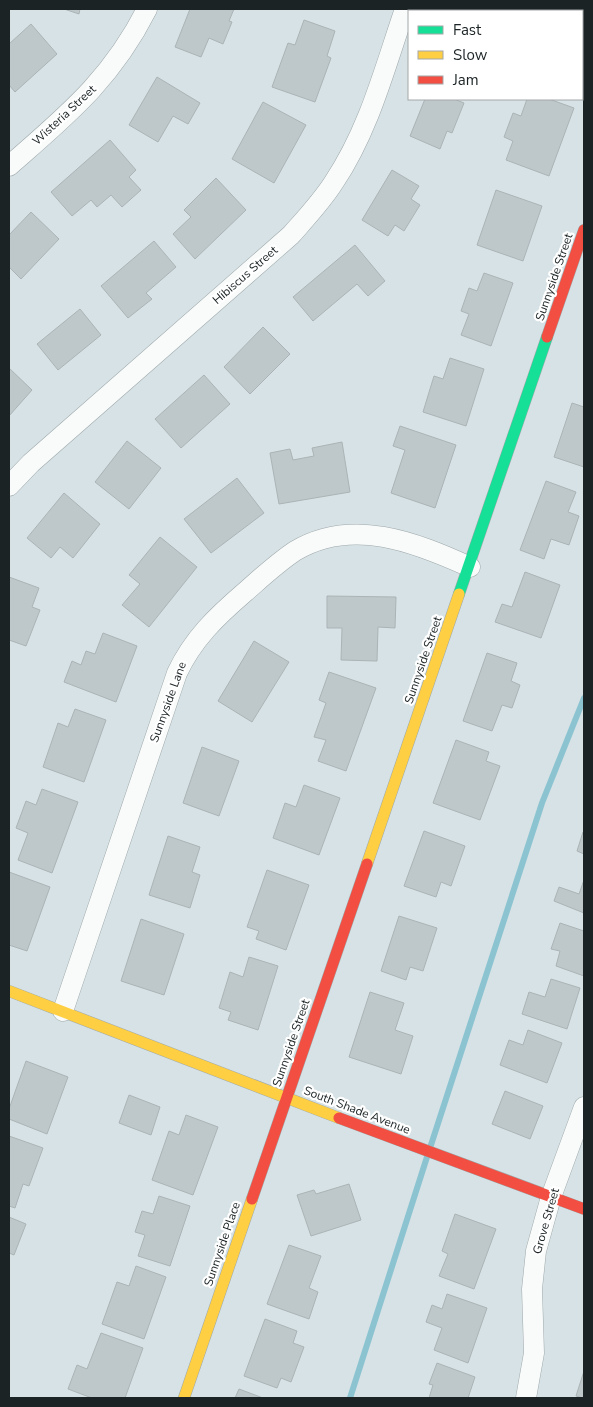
<svg xmlns="http://www.w3.org/2000/svg" width="593" height="1407" font-family="'Nunito Sans',sans-serif">
  <style>
    .lines { fill: none; stroke-linecap: round; stroke-linejoin: round }
    .stream { stroke: #8cc3d1; stroke-width: 6 }
    .building { fill: #bec8cb; stroke: #abb3b6 }
    .street-casing { stroke: #9fa8aa; stroke-width: 21 }
    .fast-casing { stroke: #9fa8aa; stroke-width: 12 }
    .slow-casing { stroke: #9fa8aa; stroke-width: 12 }
    .jam-casing { stroke: #9fa8aa; stroke-width: 12 }
    .street { stroke: #f9fbfb; stroke-width: 20 }
    .fast { stroke: #16e098; stroke-width: 11 }
    .slow { stroke: #ffcf43; stroke-width: 11 }
    .jam { stroke: #f24e42; stroke-width: 11 }
    .labels { text-anchor: middle; dominant-baseline: central; stroke-width: 4.5; stroke-linejoin: round; paint-order: stroke }
    .street-label { font-size: 12px; fill: #1b2325; stroke: #fff }
  </style>
  <rect width="100%" height="100%" fill="#d6e2e5"/>
  <g class="lines">
    <path class="stream" d="M431,1145L542,803L584,698
      M350,1398L427,1157"/>
  </g>
  <path class="building" d="M64,9H80L79,14Z
    M190,9H234L229,21L232,22L223,44L209,38L201,57L175,47Z
    M446,9H496L495,11H445Z
    M571,9L584,11V84L582,91V11H570Z
    M304,20L335,31L327,56L331,58L315,102L272,87L288,43L295,45Z
    M31,24L57,54L15,92L9,85V44Z
    M157,77L200,103L188,124L173,116L158,142L129,125Z
    M425,99H454L464,103L452,133L447,131L440,149L410,136Z
    M527,99H549L574,108L549,176L506,160L513,141L504,137L513,113L521,116Z
    M263,102L306,125L274,183L232,159Z
    M110,140L136,170L129,177L141,190L122,207L111,195L97,207L91,200L72,216L51,192Z
    M392,170L419,186L411,199L420,205L404,231L395,225L388,236L362,220Z
    M216,178L246,210L195,259L173,234L191,217L184,210Z
    M496,190L542,206L523,261L477,245Z
    M31,212L59,239L21,279L9,267V235Z
    M154,241L176,267L146,293L152,299L128,318L101,286Z
    M355,245L385,281L368,296L357,284L313,321L293,297Z
    M484,273L513,283L491,346L461,335L469,314L461,311L469,288L477,291Z
    M80,309L101,335L58,370L37,344Z
    M263,327L290,354L250,394L224,367Z
    M450,358L484,369L466,426L423,412L434,376L443,379Z
    M9,368L32,390L9,416Z
    M204,375L230,404L181,448L155,419Z
    M572,403L584,407V467L554,457Z
    M400,426L456,445L435,508L391,493L405,450L393,446Z
    M127,441L161,468L129,509L95,482Z
    M342,442L350,492L279,504L270,453L290,449L293,460L314,456L312,448Z
    M237,478L264,513L211,553L184,519Z
    M546,481L576,492L568,512L579,516L569,545L551,539L544,559L520,550Z
    M64,493L100,524L73,558L60,547L51,558L27,538Z
    M160,537L197,567L149,627L122,605L140,584L129,575Z
    M525,572L560,585L541,638L495,622L502,604L512,607Z
    M9,577L39,588L32,607L40,610L26,646L9,640Z
    M327,596L396,597L395,628L378,627L377,661L341,660L342,628H327Z
    M103,633L137,646L116,702L64,682L72,661L81,665L86,651L95,654Z
    M254,641L289,662L252,722L218,701Z
    M487,653L517,663L511,681L520,685L512,708L502,705L492,731L463,721Z
    M329,672L376,688L346,771L318,761L326,740L314,737L326,703L319,700Z
    M75,709L106,720L84,782L43,767L58,723L68,727Z
    M456,740L489,752L486,761L500,766L480,820L433,803Z
    M202,747L239,761L219,816L183,803Z
    M304,785L340,798L319,855L273,838L285,803L296,807Z
    M42,789L78,802L52,873L18,860L28,833L16,828L26,801L36,805Z
    M424,831L465,846L451,886L441,882L436,897L404,886Z
    M583,832H584V854L577,851Z
    M168,836L200,847L192,872L200,875L190,908L149,895Z
    M267,870L309,885L286,950L256,939L259,931L247,927Z
    M9,872L50,887L27,951L9,945Z
    M584,880V913L554,901L559,887L579,894Z
    M399,916L437,928L423,971L410,967L406,980L381,971Z
    M141,919L184,934L164,995L121,981Z
    M560,923L584,931V976L556,966L560,951L551,949Z
    M249,957L278,966L258,1030L228,1020L231,1012L219,1008L230,972L243,977Z
    M551,979L580,988L567,1029L522,1014L529,992L545,997Z
    M370,992L404,1003L395,1030L413,1036L401,1074L349,1057Z
    M528,1030L562,1043L547,1083L500,1065L509,1040L523,1045Z
    M26,1061L68,1077L47,1134L9,1119V1109Z
    M505,1091L543,1106L530,1139L492,1124Z
    M129,1095L160,1107L151,1135L119,1123Z
    M186,1115L218,1127L193,1195L152,1180L169,1131L179,1135Z
    M9,1136L43,1148L29,1186L23,1184L15,1208L9,1206Z
    M349,1184L361,1220L311,1236L297,1195L314,1190L316,1194Z
    M159,1196L190,1206L170,1266L138,1256L145,1235L135,1232L142,1211L153,1214Z
    M455,1214L496,1229L474,1289L439,1276L448,1254L442,1251Z
    M9,1217L26,1224L14,1255L9,1253Z
    M289,1245L321,1256L309,1288L318,1292L309,1319L267,1304Z
    M136,1266L166,1277L144,1339L102,1324L117,1282L129,1286Z
    M447,1294L487,1308L468,1363L434,1350L442,1328L426,1322L432,1305L442,1309Z
    M265,1319L297,1331L293,1343L304,1347L291,1382L281,1378L277,1388L244,1376Z
    M101,1333L143,1348L125,1398H92L68,1389L77,1365L87,1369Z
    M437,1363L475,1377L468,1398H429L433,1385L429,1384Z
    M584,1371V1398H583L576,1396Z
    M239,1389L263,1398H235Z"/>
  <g class="lines">
    <defs>
      <path id="street" d="M9,166C67,115 111,80 147,9
        M9,486L31,463L291,235C306,218 322,201 334,182C369,130 385,67 405,9
        M63,1011L177,673C193,639 216,617 245,592C261,578 277,563 295,551C352,517 415,542 470,567
        M526,1398L534,1353L532,1289L536,1251L551,1197L584,1107"/>
      <path id="fast" d="M459,594L547,337"/>
      <path id="slow" d="M367,864L459,594
        M9,991L339,1118
        M184,1398L252,1199"/>
      <path id="jam" d="M547,337L584,230
        M339,1118L584,1209
        M252,1199L367,864"/>
    </defs>
    <use href="#street" class="street-casing"/>
    <use href="#fast" class="fast-casing"/>
    <use href="#slow" class="slow-casing"/>
    <use href="#jam" class="jam-casing"/>
    <use href="#street" class="street"/>
    <use href="#fast" class="fast"/>
    <use href="#slow" class="slow"/>
    <use href="#jam" class="jam"/>
  </g>
  <g class="labels">
    <g class="street-label">
      <text transform="translate(64 115) rotate(-43)">Wisteria Street</text>
      <text transform="translate(245 275) rotate(-41)">Hibiscus Street</text>
      <text transform="translate(554 277) rotate(-71)">Sunnyside Street</text>
      <text transform="translate(423 660) rotate(-71)">Sunnyside Street</text>
      <text transform="translate(168 702) rotate(-70)">Sunnyside Lane</text>
      <text transform="translate(291 1043) rotate(-71)">Sunnyside Street</text>
      <text transform="translate(357 1110) rotate(21)">South Shade Avenue</text>
      <text transform="translate(546 1221) rotate(-74)">Grove Street</text>
      <text transform="translate(222 1244) rotate(-71)">Sunnyside Place</text>
    </g>
  </g>
  <rect width="593" height="1407" fill="none" stroke="#1b2325" stroke-width="20"/>
  <rect x="408" y="10" width="175" height="90" fill="#ffffff" stroke="#a4a7a8"/>
  <rect x="418" y="26" width="25" height="8" fill="#16e098" stroke="#a4a7a8"/>
  <text x="453" y="35" font-size="15" fill="#1b2325">Fast</text>
  <rect x="418" y="51" width="25" height="8" fill="#ffcf43" stroke="#a4a7a8"/>
  <text x="453" y="60" font-size="15" fill="#1b2325">Slow</text>
  <rect x="418" y="76" width="25" height="8" fill="#f24e42" stroke="#a4a7a8"/>
  <text x="453" y="85" font-size="15" fill="#1b2325">Jam</text>
</svg>
